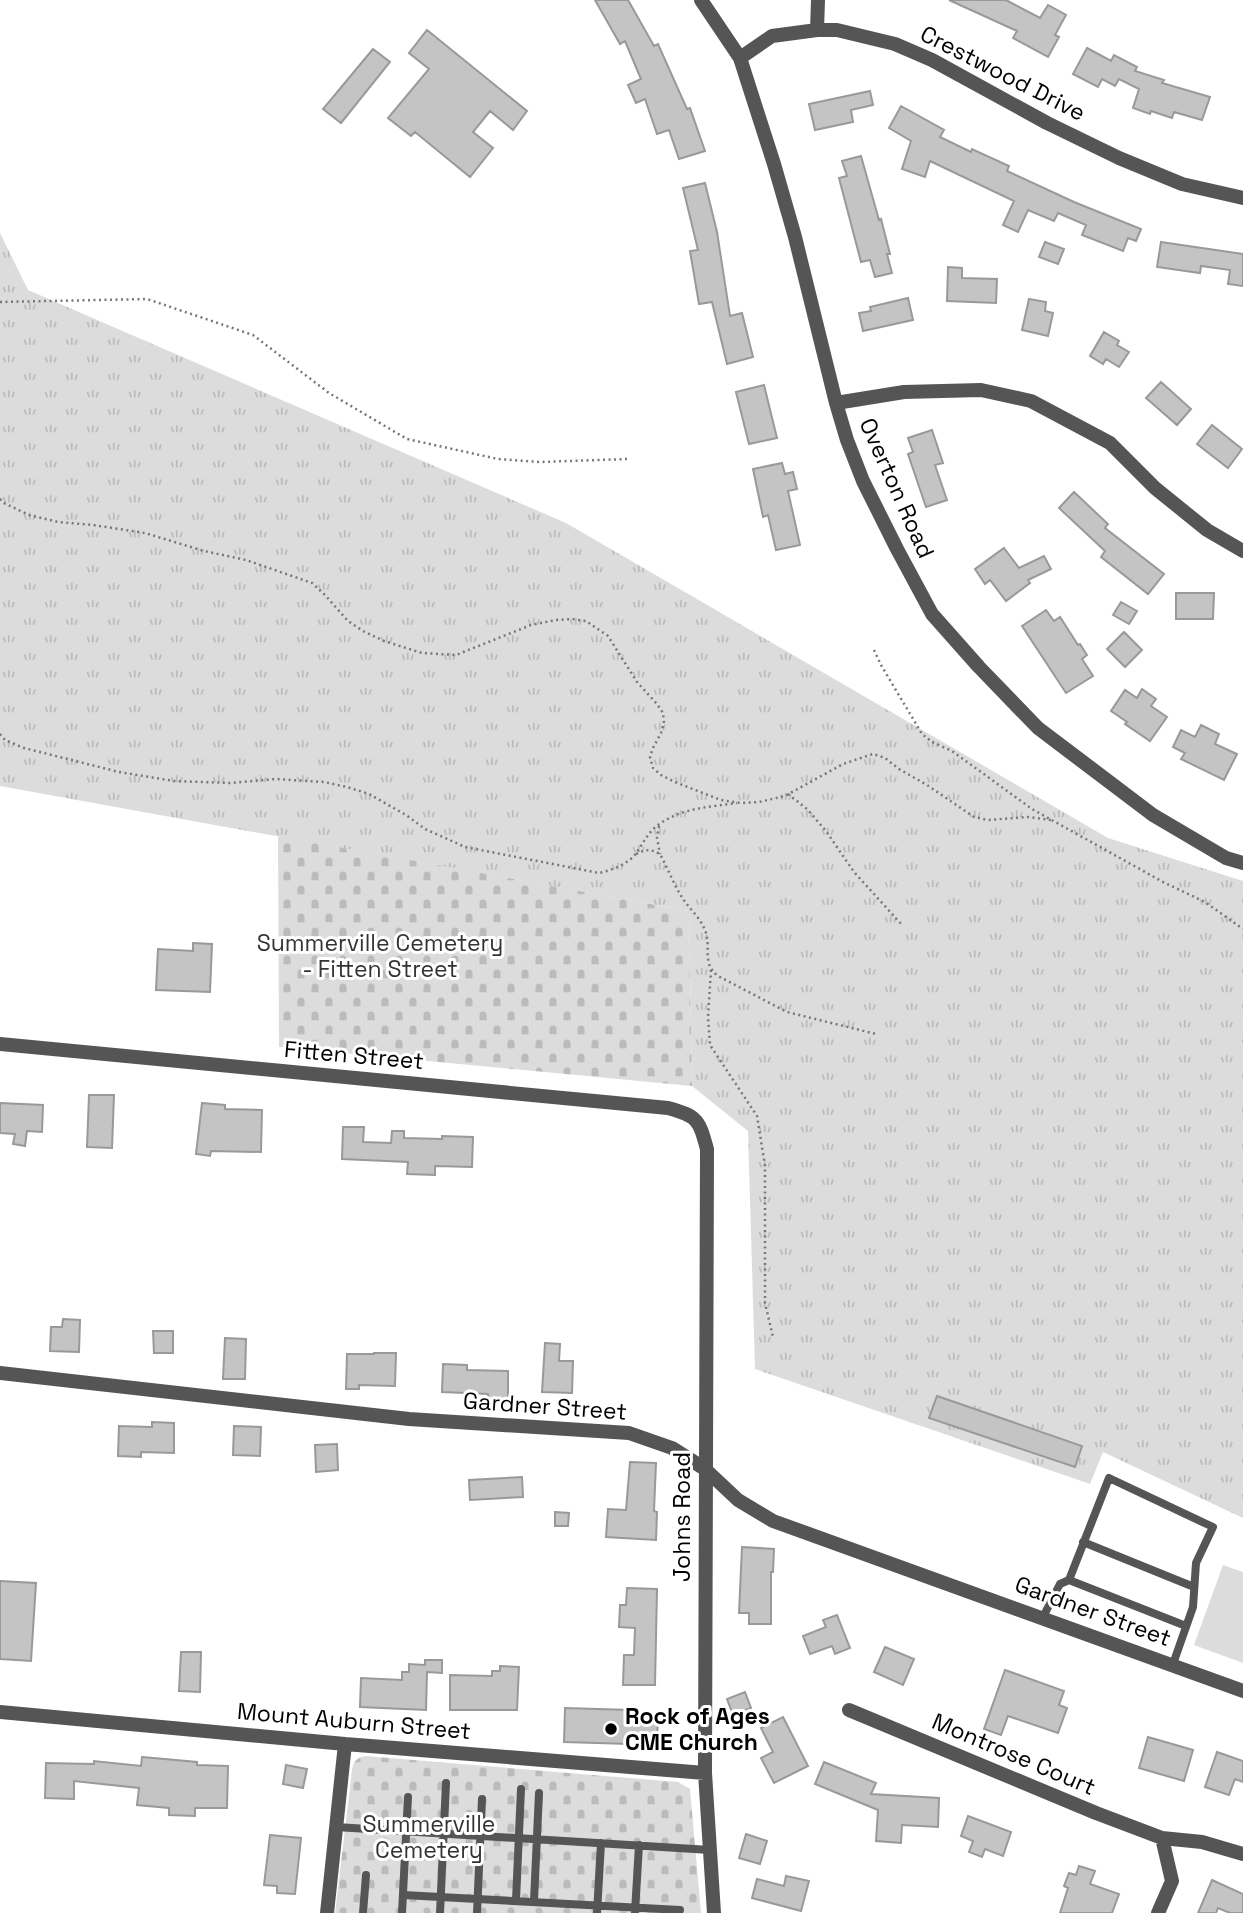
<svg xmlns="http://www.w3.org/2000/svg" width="1243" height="1913" font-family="'Space Grotesk',sans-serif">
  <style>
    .grass { fill: url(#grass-tufts) }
    .cemetery { fill: url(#cemetery-stones) }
    .garden { fill: #dcdcdc }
    .building { fill: #c4c4c4; stroke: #999; stroke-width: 2 }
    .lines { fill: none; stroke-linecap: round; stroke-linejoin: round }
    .path { stroke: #777; stroke-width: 2.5; stroke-dasharray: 2 3.5; stroke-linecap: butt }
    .lane { stroke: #555; stroke-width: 8 }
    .street { stroke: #555; stroke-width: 14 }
    .poi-dot { fill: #000; stroke: #fff; stroke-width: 2.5 }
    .labels { text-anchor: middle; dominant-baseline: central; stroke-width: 6; stroke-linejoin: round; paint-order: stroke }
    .street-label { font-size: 23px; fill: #000; stroke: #fff }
    .park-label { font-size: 23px; fill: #333; stroke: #fff }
    .poi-label { font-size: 23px; font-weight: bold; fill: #000; stroke: #fff; text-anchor: start }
  </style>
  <defs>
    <pattern id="grass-tufts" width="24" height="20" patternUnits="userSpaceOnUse" patternTransform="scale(1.75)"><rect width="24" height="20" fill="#dcdcdc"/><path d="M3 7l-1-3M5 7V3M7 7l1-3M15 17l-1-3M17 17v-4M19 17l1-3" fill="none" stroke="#bbb"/></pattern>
    <pattern id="cemetery-stones" width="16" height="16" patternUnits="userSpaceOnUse" patternTransform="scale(1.75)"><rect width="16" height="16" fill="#dcdcdc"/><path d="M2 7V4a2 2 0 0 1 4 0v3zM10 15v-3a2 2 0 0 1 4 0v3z" fill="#bbb"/></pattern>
  </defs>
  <rect width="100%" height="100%" fill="#fff"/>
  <path class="grass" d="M0,233L28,290L566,523L1108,838L1243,881V1518L1103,1452L1090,1484L755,1369L748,1131L692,1086L689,911L0,786Z"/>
  <path class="cemetery" d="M278,836L689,911L692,1086L279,1047Z
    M365,1756L678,1782L690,1789L701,1913H335L352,1770C353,1762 356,1758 365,1756Z"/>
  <path class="garden" d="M1223,1565L1243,1572V1663L1194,1645Z"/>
  <path class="building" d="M595,0H628L654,46L658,44L687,109L690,108L705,151L679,159L669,130L657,134L645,99L636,103L628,85L641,79L625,41L620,44Z
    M949,0H1006L1040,18L1048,5L1066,15L1055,35L1059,37L1048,57L1013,38L1017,31Z
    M427,30L527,111L513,130L490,111L473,132L493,148L470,177L415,132L411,136L388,118L429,69L409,53Z
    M1087,48L1111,61L1114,55L1137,67L1135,71L1164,80L1162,83L1210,97L1202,120L1174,112L1172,118L1151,111L1150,114L1133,108L1139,89L1119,79L1115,86L1102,79L1098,87L1073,74Z
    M373,49L390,62L341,123L323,109Z
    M870,91L873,105L851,110L853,122L815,130L809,104Z
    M901,106L944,130L940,137L971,152L972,149L1009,166L1007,171L1074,202L1141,229L1136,241L1128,238L1123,251L1082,235L1086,225L1058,213L1054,221L1028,210L1018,232L1003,225L1014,201L930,161L925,177L902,169L911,141L889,128Z
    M861,156L879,220L881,219L890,254H887L892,273L875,277L870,260L861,262L839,178L847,176L842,161Z
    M705,183L717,232L730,316L742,313L753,357L727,364L712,302L699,304L690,251L698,250L683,188Z
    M1045,242L1064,249L1058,264L1039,257Z
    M1161,242L1243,254V286L1228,284L1230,270L1201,266L1200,273L1157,267Z
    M948,267L962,268V278L997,279L996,303L947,301Z
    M908,298L913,320L863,331L859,313L871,311L870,307Z
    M1029,299L1046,302L1045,311L1053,313L1048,336L1022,330Z
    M1104,332L1119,341L1117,345L1129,352L1119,367L1106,359L1103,364L1090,356Z
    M1161,382L1191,409L1177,425L1146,398Z
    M764,385L777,438L749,444L736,392Z
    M1212,425L1242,449L1228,468L1197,444Z
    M932,430L943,463L935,465L947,500L926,507L908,454L913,452L908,438Z
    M782,463L785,474L793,472L797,489L788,491L800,545L776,550L768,515L763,517L753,469Z
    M1074,492L1108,524L1105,528L1164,574L1148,594L1101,557L1105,551L1059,508Z
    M1004,548L1019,568L1044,556L1051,569L1028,580L1030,583L1006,601L990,580L985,584L975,569Z
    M1176,593H1214L1213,619H1176Z
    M1121,602L1137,611L1129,624L1113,615Z
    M1046,610L1054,621L1060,617L1078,645L1080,644L1087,655L1082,659L1093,676L1066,693L1022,626Z
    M1124,632L1142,650L1125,667L1107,649Z
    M1142,689L1156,699L1151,706L1167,717L1150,741L1125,724L1127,722L1111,711L1125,690L1137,698Z
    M1201,725L1219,734L1215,744L1237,754L1224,780L1181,759L1185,753L1173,747L1181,730L1195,737Z
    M193,943L212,944L210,992L156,990L158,949L193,951Z
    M89,1095H114L112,1148L87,1147Z
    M0,1103L43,1105L42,1132L27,1131L25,1146L13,1144L15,1134L0,1133Z
    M202,1103L225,1105V1109L262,1110L261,1152L211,1151L210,1156L196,1154Z
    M343,1127H364L363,1142L391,1143L392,1131H404V1138L442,1139V1136L473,1137L472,1167L435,1166V1175L407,1174L408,1162L342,1159Z
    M63,1319L80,1320L79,1352L50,1351L51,1327H62Z
    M153,1331H173V1353H154Z
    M225,1338L246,1339L245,1379H223Z
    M545,1343L560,1344L559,1361H573L572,1393L542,1392Z
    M374,1353H396L395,1386L359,1385V1389H346L347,1354H374Z
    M443,1364L467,1365V1370L508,1371V1403H488V1394L442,1392Z
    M937,1396L1082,1446L1075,1467L929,1418Z
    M152,1422L174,1423V1453L141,1452V1457L118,1456L119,1426L152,1427Z
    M234,1426L261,1427L260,1456L233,1455Z
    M337,1444L338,1470L316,1472L315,1445Z
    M630,1462L656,1463L654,1511L657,1512L656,1540L606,1537L608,1509L626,1510Z
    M522,1477L523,1497L470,1500L469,1480Z
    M555,1512L569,1513L568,1526H555Z
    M742,1547L774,1549L773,1572H771V1624H749V1613H739Z
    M0,1581L36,1583L31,1661L0,1659Z
    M627,1588L657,1589L655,1685H623L624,1655H634L635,1628L619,1627L620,1605H626Z
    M837,1615L850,1648L835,1654L832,1646L810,1654L803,1636L826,1627L823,1620Z
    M885,1647L914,1659L903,1685L874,1672Z
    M181,1652H201L200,1692L179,1691Z
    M425,1660H442V1673L427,1672L426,1710L360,1707L361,1678L402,1680V1672H409V1664L425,1665Z
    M500,1666L519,1667L517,1710H450V1675L492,1676V1671H500Z
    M1005,1670L1064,1691L1059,1705L1067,1708L1058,1733L1008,1716L1001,1735L984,1729Z
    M745,1692L751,1708L733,1715L727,1699Z
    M565,1708L630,1710L629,1719H658L657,1739L629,1738V1744L564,1742Z
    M783,1717L808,1766L774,1783L761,1758L773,1752L761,1728Z
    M1148,1737L1193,1750L1184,1781L1139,1768Z
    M1217,1752L1243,1761V1782L1235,1779L1229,1795L1205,1787Z
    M142,1757L197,1762V1765L228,1766L227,1808H195V1816L169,1815V1808L137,1805L139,1788L74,1781V1799L45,1798L46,1763L94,1764V1761L141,1766Z
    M824,1762L876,1783L871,1794L939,1798L938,1827L902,1825L901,1843L876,1841L878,1810L815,1784Z
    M286,1765L307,1769L303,1788L283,1784Z
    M968,1816L1011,1832L1003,1856L985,1849L982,1857L969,1852L973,1841L961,1836Z
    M746,1834L767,1841L760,1864L739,1858Z
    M270,1835L301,1838L295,1894L277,1893V1886L264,1885Z
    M1079,1866L1095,1871L1090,1884L1119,1894L1112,1913H1060L1068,1888L1064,1886L1069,1873L1076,1875Z
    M786,1876L809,1881L801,1911L752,1898L757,1879L784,1886Z
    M1212,1880L1243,1894V1913H1230L1218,1908L1216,1913H1198Z"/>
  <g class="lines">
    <path class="path" d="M0,302L147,299L253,335L329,393L407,439L498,459L539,462L628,459
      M0,499L4,503L29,515L58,522L93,525L145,533L204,551L246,560L312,583L325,595L348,621L363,631L384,641L422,653L456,655L531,625L556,620L572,619L586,621L608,636L637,682L657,704L663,713L664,723L661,733L653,748L650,757L653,768L661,775L675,782L721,800L741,803L759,802L785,796L843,764L873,754L885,758L899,769L927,785L974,817L988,820L1028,817L1051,820
      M874,650L881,665L922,734L932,742L952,751L1032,809L1163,882L1205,902L1243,929
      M0,734L5,740L24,748L119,772L174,781L230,783L276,779L324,782L347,787L369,794L406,815L425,829L465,847L599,873C612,870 625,865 634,856C642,846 647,833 658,825C681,808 709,807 737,803
      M788,794L807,809L826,831L854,872L903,926
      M659,826L657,838L660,854
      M636,854C646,849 651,849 660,854C668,869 674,885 683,899C690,909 700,918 705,930C712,948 701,963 718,976L787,1012L876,1034
      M711,970L708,1017L710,1045L757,1116L765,1166V1303L773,1337"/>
    <path class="lane" d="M1083,1542L1194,1587
      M1069,1580L1186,1626
      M1043,1617L1060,1584L1069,1580L1109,1478L1213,1527L1196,1563L1193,1607L1173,1664
      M336,1827L710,1850
      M403,1895L680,1910
      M516,1900L521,1789
      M534,1901L539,1793
      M635,1912L639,1845
      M363,1913L366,1875
      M402,1913L408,1797
      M440,1913L446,1783
      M477,1913L482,1799
      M597,1913L601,1843"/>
    <path class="street" d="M701,0L740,58L774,164L795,237L836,403L847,440L863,481L897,549L932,614L979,667L1038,728L1153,815L1226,858L1243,863
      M817,30L818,0
      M740,58L772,36L817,30H837L895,44L932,60L1047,123L1119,158L1182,184L1243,198
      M836,403L904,392L981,390L1031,401L1110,443L1155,488L1207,530L1243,551
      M0,1044L668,1108C698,1116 699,1120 707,1149L705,1773L714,1913
      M0,1373L409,1419L629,1433L672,1448L705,1469L738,1500L773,1521L1243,1691
      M849,1710L1096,1813L1162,1838L1202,1842L1243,1854
      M0,1712L345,1744L705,1773
      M327,1913L345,1744
      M1158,1913L1172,1881L1162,1838"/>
  </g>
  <circle class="poi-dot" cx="611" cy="1729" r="7"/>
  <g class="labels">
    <g class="street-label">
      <text transform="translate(1003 73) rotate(27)">Crestwood Drive</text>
      <text transform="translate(897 488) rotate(66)">Overton Road</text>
      <text transform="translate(354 1055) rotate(5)">Fitten Street</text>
      <text transform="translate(545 1406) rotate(4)">Gardner Street</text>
      <text transform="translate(682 1517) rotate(-90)">Johns Road</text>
      <text transform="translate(1093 1611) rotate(20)">Gardner Street</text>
      <text transform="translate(354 1721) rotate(5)">Mount Auburn Street</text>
      <text transform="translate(1014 1754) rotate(23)">Montrose Court</text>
    </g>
    <g class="park-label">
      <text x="380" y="943">Summerville Cemetery<tspan x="380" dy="26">- Fitten Street</tspan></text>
      <text x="429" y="1824">Summerville<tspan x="429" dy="26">Cemetery</tspan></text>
    </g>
    <g class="poi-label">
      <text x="625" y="1716">Rock of Ages<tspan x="625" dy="26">CME Church</tspan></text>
    </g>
  </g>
</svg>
